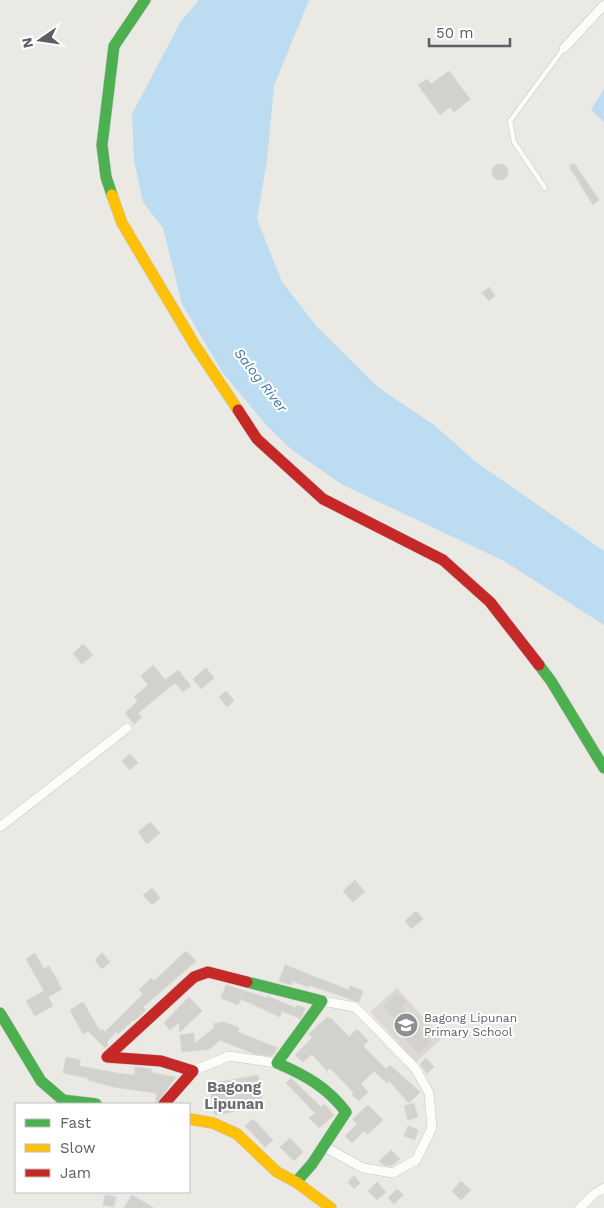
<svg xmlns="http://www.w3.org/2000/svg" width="604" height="1208" font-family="'Work Sans',sans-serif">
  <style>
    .education { fill: #dcd9d4 }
    .water { fill: #bbdcf1 }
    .building { fill: #d2d1ce; stroke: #d9d7d4 }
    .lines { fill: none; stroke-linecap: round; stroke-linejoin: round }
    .lane-casing { stroke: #c7c7c7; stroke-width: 5.5 }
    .street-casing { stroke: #c7c7c7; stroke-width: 10 }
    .fast-casing { stroke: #c6c7c6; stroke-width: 12 }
    .slow-casing { stroke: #c6c7c6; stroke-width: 12 }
    .jam-casing { stroke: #c6c7c6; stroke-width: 12 }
    .lane { stroke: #fcfcfb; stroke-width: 4.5 }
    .street { stroke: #fcfcfb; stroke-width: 9 }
    .fast { stroke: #4caf50; stroke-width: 11 }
    .slow { stroke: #ffc107; stroke-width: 11 }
    .jam { stroke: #c62828; stroke-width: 11 }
    .labels { text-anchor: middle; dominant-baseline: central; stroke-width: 4; stroke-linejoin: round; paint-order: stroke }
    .poi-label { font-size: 12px; fill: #5b5e62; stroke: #fff; text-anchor: start }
    .water-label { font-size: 14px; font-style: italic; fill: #4678a7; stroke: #fff }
    .quarter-label { font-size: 15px; font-weight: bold; fill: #6c7074; stroke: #fff }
  </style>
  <rect width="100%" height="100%" fill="#eae9e4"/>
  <path class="education" d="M397,988L442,1038L416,1062L370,1012Z"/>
  <path class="water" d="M199,0H309L274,86L267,160L257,219L282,282L318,328L379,388L434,425L476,462L604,551V625L504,561L343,485L292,450L267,426L223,373L182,304L163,228L143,202L134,160L132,114L181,21Z
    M604,89V122L591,110Z"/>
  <path class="building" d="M449,71L470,99L454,112L450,107L440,115L418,85L427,79L431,84Z
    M574,163L599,200L593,205L569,166Z
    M492 172a8 8 0 1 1 16 0a8 8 0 1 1-16 0Z
    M489,287L495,296L489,301L482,293Z
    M83,644L93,655L82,664L73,654Z
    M153,665L165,680L178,670L191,686L183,692L175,683L138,713L142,717L134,724L125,713L138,701L134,697L148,685L141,676Z
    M206,668L214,678L201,689L193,679Z
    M226,691L234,701L227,707L219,697Z
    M130,754L138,763L130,770L122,761Z
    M150,822L160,833L147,844L138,832Z
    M355,880L365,892L353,902L343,891Z
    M152,888L160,898L152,905L143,895Z
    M416,911L423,919L411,929L405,921Z
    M186,951L196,961L143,1007L146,1010L134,1021L133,1020L118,1034L116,1032L107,1042L108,1045L105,1048L88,1031L83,1034L70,1010L83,1002L100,1031L102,1029L105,1032L143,994L139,990L151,978L154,981Z
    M35,953L44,969L49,966L62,989L48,997L53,1006L35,1016L26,1001L44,991L26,959Z
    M102,953L110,962L102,969L95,960Z
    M285,965L349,990L350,986L363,991L359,1002L309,985L308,987L292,981L291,985L279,981Z
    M226,985L267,998V996L296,1008L297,1005L305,1008L301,1019L282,1011L280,1017L241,999L238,1005L221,998Z
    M397,992L407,1002L402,1006L432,1042L418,1054L395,1027L399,1023L383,1006Z
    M189,997L202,1011L180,1032L179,1022L170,1030L164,1023Z
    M327,1017L332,1019L349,1037L357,1029L368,1041L363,1046L386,1069L390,1065L420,1092L409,1103L389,1081L387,1083L374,1071L361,1084L368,1092L359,1101L352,1095L354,1093L330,1068L327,1071L312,1054L303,1062L295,1055L312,1038L309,1034L314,1029Z
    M224,1022L239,1028L238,1032L278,1048L272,1056L255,1054L220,1040L210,1049L182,1052L180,1035L194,1033L195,1043L214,1028L213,1024Z
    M66,1057L80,1060L79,1066L116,1073L135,1075V1067L152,1069V1073L176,1077L156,1104V1093L114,1087L88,1080V1078L63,1073Z
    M426,1058L434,1067L427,1074L420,1064Z
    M258,1075L263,1106L215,1115L209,1084Z
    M291,1078L321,1107L324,1104L334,1115L319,1128L309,1118L315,1113L286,1083Z
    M414,1103L418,1117L408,1120L404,1106Z
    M368,1105L383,1120L368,1134L364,1131L352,1143L345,1136L357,1124L353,1119Z
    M253,1119L273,1140L265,1147L245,1126Z
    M408,1126L418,1130L415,1140L404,1136Z
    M290,1138L303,1152L294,1161L280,1147Z
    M391,1150L400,1159L392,1166L384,1165L379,1161Z
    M354,1176L360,1183L354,1189L348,1182Z
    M461,1181L471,1190L461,1200L452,1191Z
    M377,1182L386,1192L377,1200L368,1191Z
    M397,1189L403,1195L394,1204L388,1198Z
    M105,1195L116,1197L114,1207L103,1205Z
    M132,1195L154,1208H124Z"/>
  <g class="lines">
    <defs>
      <path id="lane" d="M545,188L514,142L510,121L564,48"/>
      <path id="street" d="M564,48L604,5
        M0,827L127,728
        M322,1001L355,1007L415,1068L429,1093L432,1128L416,1160L393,1173L363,1168L323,1146
        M193,1071L229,1056L277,1063
        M580,1208L594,1194L604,1188"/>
      <path id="fast" d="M112,195L106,177L102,145L114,46L145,0
        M539,665L551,681L604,768
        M247,982L322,1001L277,1063C305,1075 327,1087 346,1112L312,1164L296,1182
        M0,1013L41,1081L63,1100L96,1104"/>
      <path id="slow" d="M112,195L122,223L196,347L238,410
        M189,1119L213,1123L237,1134L277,1172L296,1182L331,1208"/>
      <path id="jam" d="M238,410L257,439L323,499L443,560L490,602L539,665
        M164,1104L193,1071L161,1061L107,1057L194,977L208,972L247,982"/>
    </defs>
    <use href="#lane" class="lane-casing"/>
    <use href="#street" class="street-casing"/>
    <use href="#fast" class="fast-casing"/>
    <use href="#slow" class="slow-casing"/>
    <use href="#jam" class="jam-casing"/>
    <use href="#lane" class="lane"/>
    <use href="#street" class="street"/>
    <use href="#fast" class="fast"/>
    <use href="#slow" class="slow"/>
    <use href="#jam" class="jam"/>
  </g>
  <defs>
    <symbol id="school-disc" viewBox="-11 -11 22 22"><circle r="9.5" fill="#8d8f90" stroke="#fff"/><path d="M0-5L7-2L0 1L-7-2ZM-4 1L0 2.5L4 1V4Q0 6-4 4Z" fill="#fff"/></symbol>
  </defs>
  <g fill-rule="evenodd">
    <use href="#school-disc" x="392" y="1011" width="28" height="28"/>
  </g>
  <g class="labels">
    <g class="poi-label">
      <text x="424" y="1018">Bagong Lipunan<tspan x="424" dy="14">Primary School</tspan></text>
    </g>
    <g class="water-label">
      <text transform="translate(261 380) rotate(52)">Salog River</text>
    </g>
    <g class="quarter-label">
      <text x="234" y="1087">Bagong<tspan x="234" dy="17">Lipunan</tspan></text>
    </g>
  </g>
  <rect x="15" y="1103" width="175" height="90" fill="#ffffff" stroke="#bdbfc0"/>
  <rect x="25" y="1119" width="25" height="8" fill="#4caf50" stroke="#bdbfc0"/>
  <text x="60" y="1128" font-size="15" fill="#5b5e62">Fast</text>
  <rect x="25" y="1144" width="25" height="8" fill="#ffc107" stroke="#bdbfc0"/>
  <text x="60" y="1153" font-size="15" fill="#5b5e62">Slow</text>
  <rect x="25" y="1169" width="25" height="8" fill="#c62828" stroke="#bdbfc0"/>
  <text x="60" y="1178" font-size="15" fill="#5b5e62">Jam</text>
  <g transform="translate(40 40) rotate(257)" stroke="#ffffff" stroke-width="4" paint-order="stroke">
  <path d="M0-4L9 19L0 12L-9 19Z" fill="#5b5e62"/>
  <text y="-8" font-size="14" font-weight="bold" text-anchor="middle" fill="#5b5e62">N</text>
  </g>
  <path d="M429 38v8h81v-8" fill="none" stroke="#5b5e62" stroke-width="2.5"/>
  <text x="436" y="38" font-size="15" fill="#5b5e62" stroke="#ffffff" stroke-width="4" paint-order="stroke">50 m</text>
</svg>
